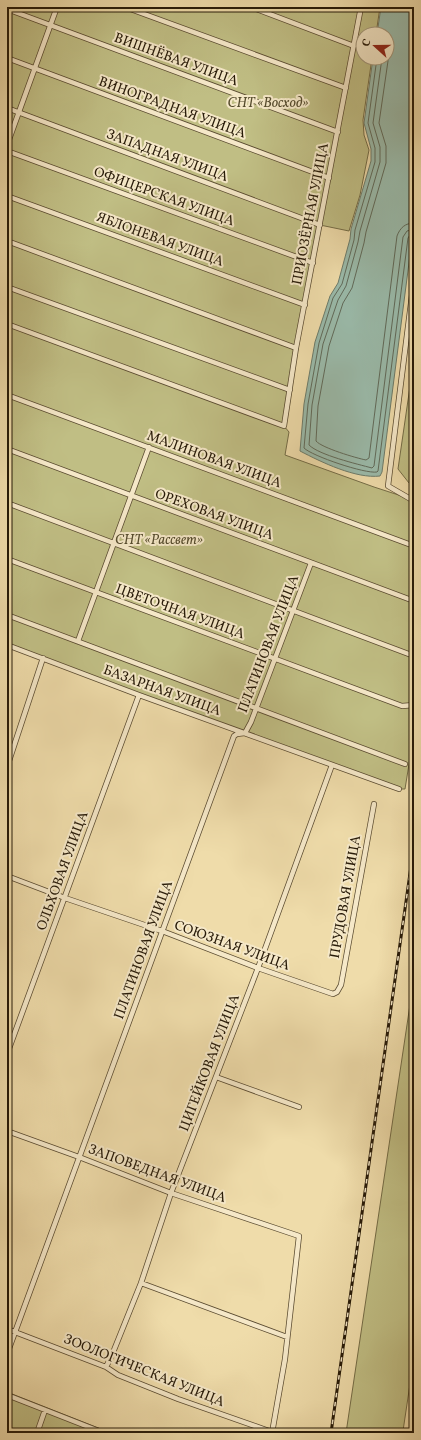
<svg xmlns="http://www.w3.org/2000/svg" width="421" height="1440" font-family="Vollkorn,serif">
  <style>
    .green { fill: #c0be84; stroke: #746c46 }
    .water { fill: #9abbab; stroke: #6c7b6a }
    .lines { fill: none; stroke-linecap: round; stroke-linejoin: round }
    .shore { stroke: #606a5a; stroke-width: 1 }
    .street-casing { stroke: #594a30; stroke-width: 6 }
    .street { stroke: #f5e8c8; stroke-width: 4.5 }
    .rail-casing { stroke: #271a08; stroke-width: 3 }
    .rail { stroke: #f5e8c8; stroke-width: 1.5; stroke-dasharray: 4.5; stroke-linecap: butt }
    .labels { text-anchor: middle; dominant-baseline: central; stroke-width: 4; stroke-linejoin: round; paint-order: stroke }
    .street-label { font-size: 14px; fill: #271a08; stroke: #f5e8c8 }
    .park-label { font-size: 14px; font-style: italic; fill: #554b2d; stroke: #f5e8c8 }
  </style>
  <rect width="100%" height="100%" fill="#efdcaa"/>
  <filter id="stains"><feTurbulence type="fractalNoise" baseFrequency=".005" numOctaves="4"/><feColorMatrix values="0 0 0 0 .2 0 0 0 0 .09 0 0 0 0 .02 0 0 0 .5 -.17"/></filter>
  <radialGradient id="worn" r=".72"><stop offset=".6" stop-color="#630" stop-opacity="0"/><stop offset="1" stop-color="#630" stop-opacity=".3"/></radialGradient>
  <path class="green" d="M7,7H380L376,34H363V58H372L363,120L364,135L369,150L360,195L349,231L320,225L284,426L289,432L285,455L374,487L414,500V733L405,789H399L7,645Z
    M414,359V486L409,483L398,469Z
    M414,978V1357L403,1431V1433H346Z
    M7,1392L111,1433H7Z"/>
  <path class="water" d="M381,7H414V224L382,472L380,476C356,479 321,462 300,451L304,404L315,342L330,296L338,283L350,239L351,229L371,161V149L364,123L373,58H387V34H377Z"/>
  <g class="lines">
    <path class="shore" d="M387,53L388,61L379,123L386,146V163L366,232L364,243L352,288L343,303L329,346L318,406L316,441C322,448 356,458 366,460L369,458L397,236C400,228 405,223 414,223
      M377,58L368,123L375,148V162L355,230L354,240L342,284L333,298L319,343L308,404L304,448C312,456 365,474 377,472L378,471L408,238L410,235L414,234
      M382,58L373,123L380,147V162L360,231L358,242L346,286L338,300L323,344L312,405L309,445C319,455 357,464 372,468L374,466L403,237L407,231L414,229"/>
    <defs>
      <path id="street" d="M125,7L346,88
        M251,7L354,46
        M7,9L338,132
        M7,58L329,178
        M7,108L320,225
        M7,145L57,7
        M7,151L313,263
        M7,196L305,305
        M7,241L296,348
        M414,279L388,486L414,501
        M7,287L290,390
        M7,324L284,426L296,348L361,7
        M7,395L414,546
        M7,449L414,601
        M7,503L414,656
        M7,559L402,706L414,705
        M7,615L405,764
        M78,641L149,447
        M7,645L139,695L399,789
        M7,767L43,658
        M7,876L65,898L162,931L258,968L333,994L337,992L341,985L374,804
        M7,1054L139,695
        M216,1077L299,1107
        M7,1131L79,1157L171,1193L299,1236L285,1359L272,1433
        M141,1283L287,1337
        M7,1329L106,1367L118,1375L178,1399L272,1432
        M7,1354L234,736L237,734L245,733L251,722L311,563
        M106,1367L112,1355L141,1283L171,1193L258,968L332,765
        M7,1395L104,1433
        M37,1433L45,1410"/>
    </defs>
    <use href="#street" class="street-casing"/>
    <use href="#street" class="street"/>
    <defs>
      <path id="rail" d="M331,1433L414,845"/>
    </defs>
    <use href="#rail" class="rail-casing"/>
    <use href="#rail" class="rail"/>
  </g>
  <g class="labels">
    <g class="street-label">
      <text transform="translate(176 60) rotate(20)">ВИШНЁВАЯ УЛИЦА</text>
      <text transform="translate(172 108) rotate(20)">ВИНОГРАДНАЯ УЛИЦА</text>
      <text transform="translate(167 156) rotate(20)">ЗАПАДНАЯ УЛИЦА</text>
      <text transform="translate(164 197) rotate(20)">ОФИЦЕРСКАЯ УЛИЦА</text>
      <text transform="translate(311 214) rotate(-79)">ПРИОЗЁРНАЯ УЛИЦА</text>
      <text transform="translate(160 240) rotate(20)">ЯБЛОНЕВАЯ УЛИЦА</text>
      <text transform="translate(214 460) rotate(20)">МАЛИНОВАЯ УЛИЦА</text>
      <text transform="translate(214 515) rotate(20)">ОРЕХОВАЯ УЛИЦА</text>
      <text transform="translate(180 612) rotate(20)">ЦВЕТОЧНАЯ УЛИЦА</text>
      <text transform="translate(269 644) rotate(-69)">ПЛАТИНОВАЯ УЛИЦА</text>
      <text transform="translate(162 691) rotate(20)">БАЗАРНАЯ УЛИЦА</text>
      <text transform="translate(63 871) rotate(-70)">ОЛЬХОВАЯ УЛИЦА</text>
      <text transform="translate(346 897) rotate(-80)">ПРУДОВАЯ УЛИЦА</text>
      <text transform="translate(232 946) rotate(20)">СОЮЗНАЯ УЛИЦА</text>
      <text transform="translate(144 950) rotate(-70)">ПЛАТИНОВАЯ УЛИЦА</text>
      <text transform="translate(210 1063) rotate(-69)">ЦИГЕЙКОВАЯ УЛИЦА</text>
      <text transform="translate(157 1174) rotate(20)">ЗАПОВЕДНАЯ УЛИЦА</text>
      <text transform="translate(144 1371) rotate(22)">ЗООЛОГИЧЕСКАЯ УЛИЦА</text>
    </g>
    <g class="park-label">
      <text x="268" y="103">СНТ «Восход»</text>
      <text x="159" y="540">СНТ «Рассвет»</text>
    </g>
  </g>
  <rect width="421" height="1440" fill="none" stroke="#efdcaa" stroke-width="24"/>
  <rect x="8" y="8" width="405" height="1424" fill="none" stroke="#271a08" stroke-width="2"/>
  <rect x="12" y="12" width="397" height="1416" fill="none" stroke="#271a08"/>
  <g transform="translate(375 46) rotate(291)"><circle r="19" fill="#f5e8c8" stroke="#a3967b"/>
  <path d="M0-3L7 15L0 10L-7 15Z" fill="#8f2418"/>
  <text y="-6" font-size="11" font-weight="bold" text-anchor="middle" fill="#271a08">С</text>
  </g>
  <rect width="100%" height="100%" filter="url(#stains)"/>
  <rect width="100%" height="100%" fill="url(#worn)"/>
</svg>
